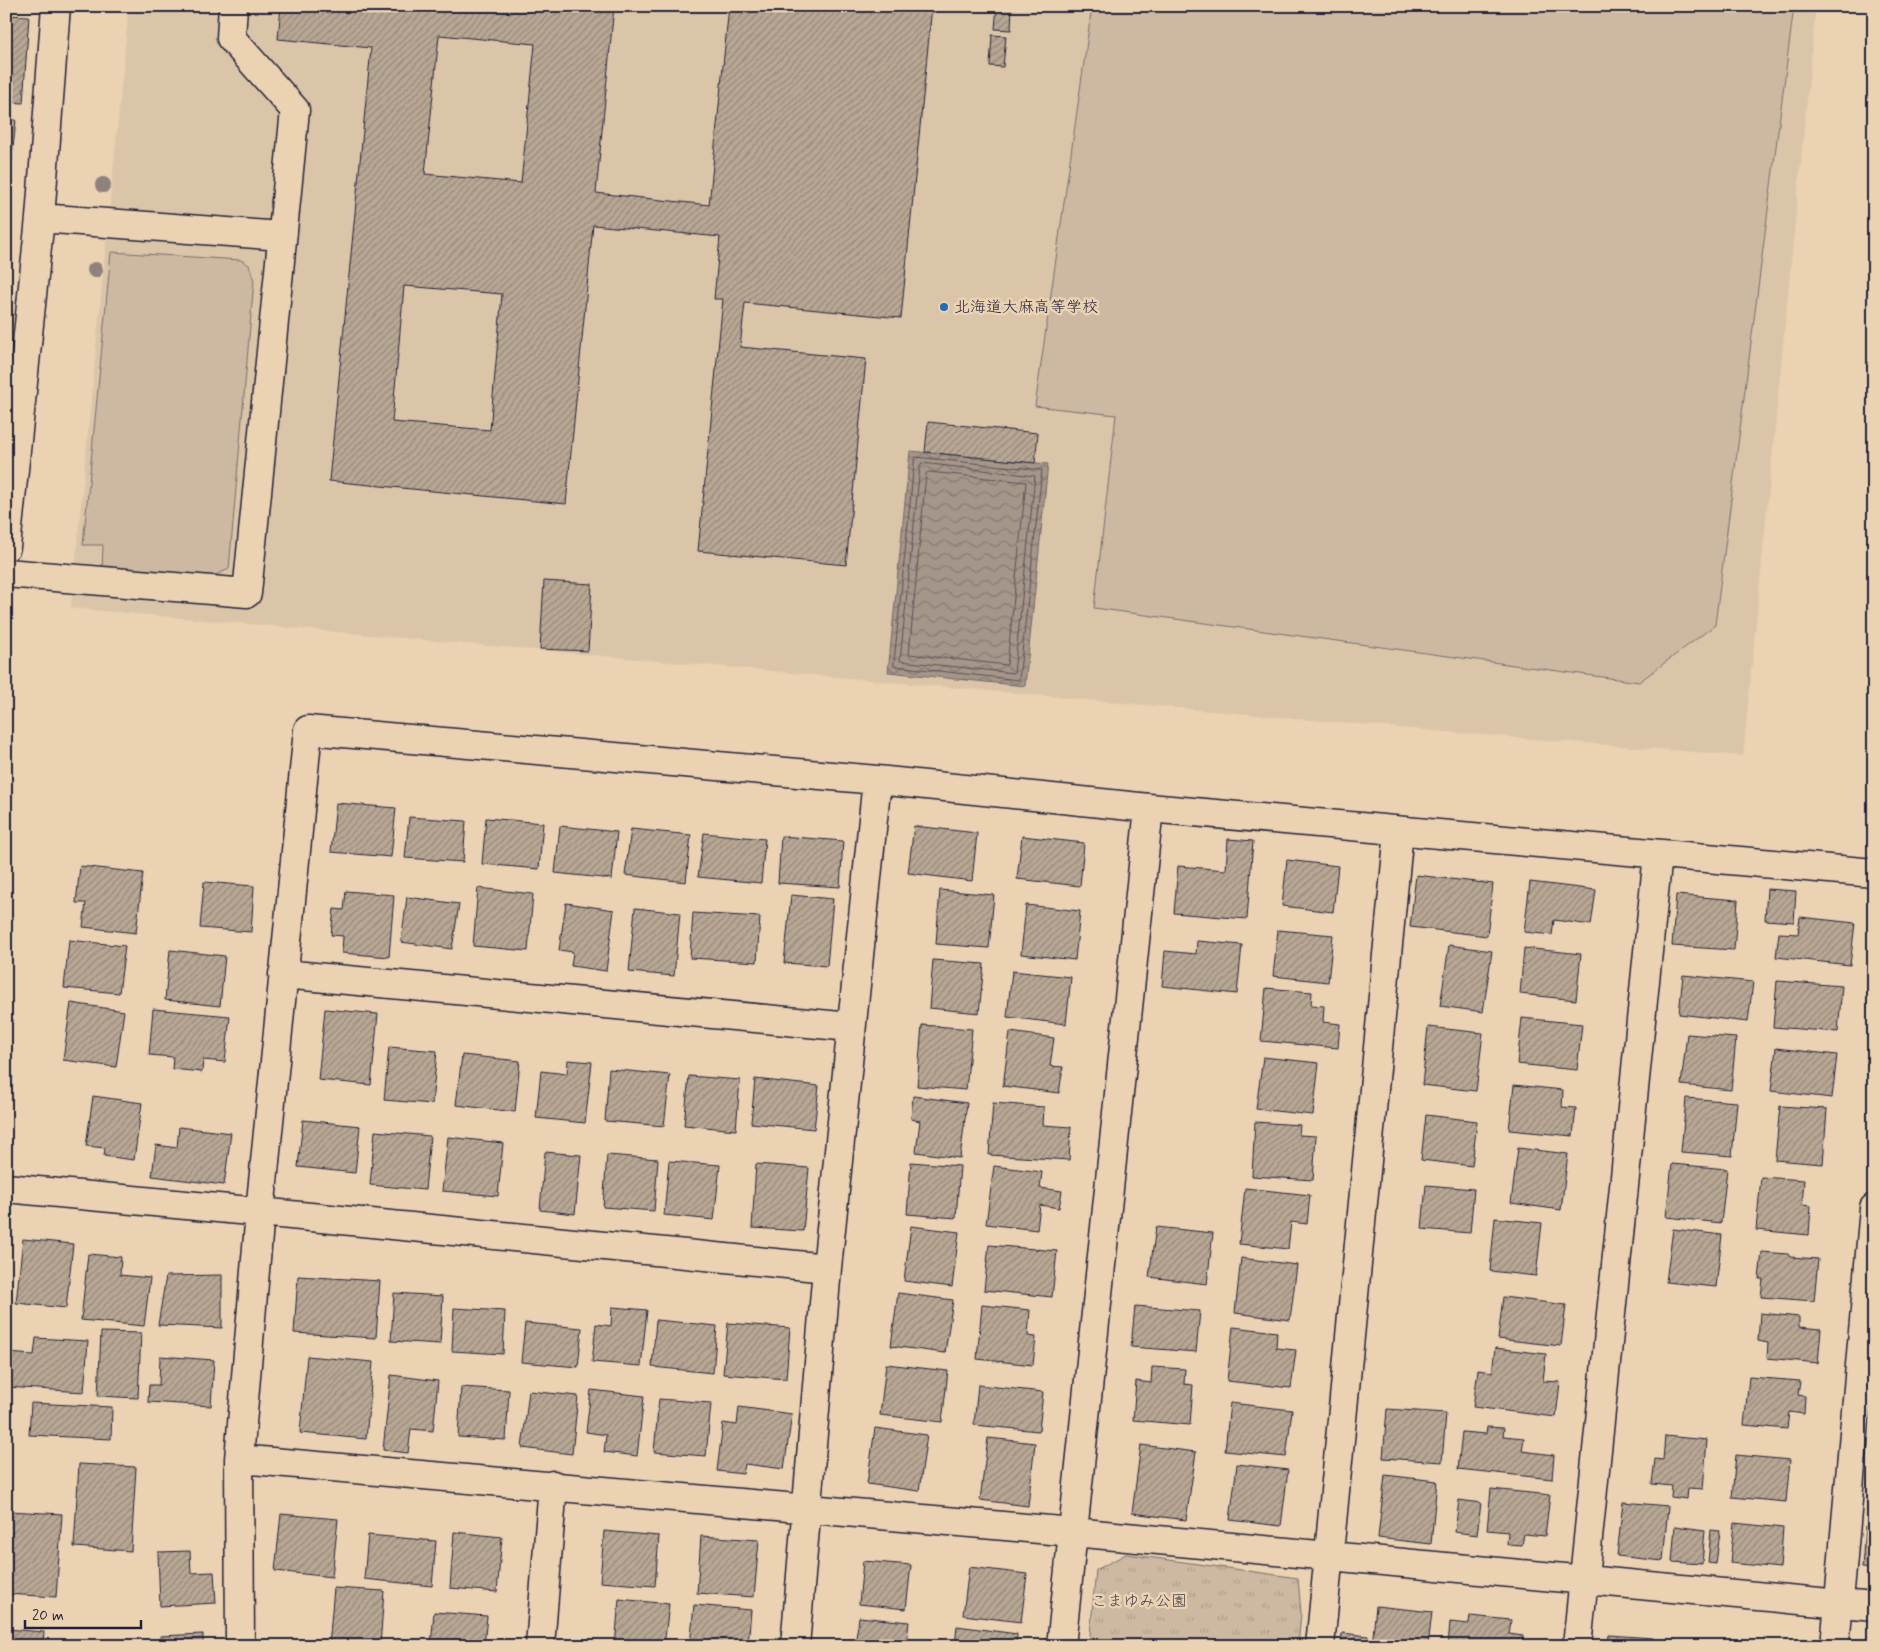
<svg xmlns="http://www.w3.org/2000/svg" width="1880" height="1652" font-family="Mynerve,'Klee One',sans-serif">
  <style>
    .built { fill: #dbc5a9 }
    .grass { fill: #cdb9a1; stroke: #786e6e }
    .park { fill: url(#park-tufts); stroke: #786e6e }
    .water { fill: url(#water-waves); stroke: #71686a }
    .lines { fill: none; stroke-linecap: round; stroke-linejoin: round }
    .shore { stroke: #57505a; stroke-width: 1 }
    .building { fill: url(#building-hatch); stroke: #22223b; fill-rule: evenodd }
    .minor-casing { stroke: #22223b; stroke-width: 31 }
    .minor { stroke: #ead2b2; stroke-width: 28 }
    .tree { fill: #8f827c }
    .poi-dot { fill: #1f6fb2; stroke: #ead2b2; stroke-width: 2 }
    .labels { text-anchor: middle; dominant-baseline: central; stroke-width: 5; stroke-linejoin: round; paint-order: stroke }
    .poi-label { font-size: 16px; fill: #22223b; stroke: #ead2b2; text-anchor: start }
    .park-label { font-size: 16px; fill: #44404f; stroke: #ead2b2 }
  </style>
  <defs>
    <pattern id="park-tufts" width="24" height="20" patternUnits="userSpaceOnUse" patternTransform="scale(1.25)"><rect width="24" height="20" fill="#cdb9a1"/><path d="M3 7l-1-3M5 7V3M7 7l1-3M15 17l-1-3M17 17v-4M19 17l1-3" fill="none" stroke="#b09f8c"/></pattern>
    <pattern id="water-waves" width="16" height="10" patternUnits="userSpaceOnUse" patternTransform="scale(1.25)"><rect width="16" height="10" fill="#a69689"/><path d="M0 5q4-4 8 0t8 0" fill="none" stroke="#877a71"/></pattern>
    <pattern id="building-hatch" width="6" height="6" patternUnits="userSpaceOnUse" patternTransform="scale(1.25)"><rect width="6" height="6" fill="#b8a794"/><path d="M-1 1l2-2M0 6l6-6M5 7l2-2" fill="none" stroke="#95887a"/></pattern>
  </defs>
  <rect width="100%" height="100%" fill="#ead2b2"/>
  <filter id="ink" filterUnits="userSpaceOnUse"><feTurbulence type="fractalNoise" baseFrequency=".02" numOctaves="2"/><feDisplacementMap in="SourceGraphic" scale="10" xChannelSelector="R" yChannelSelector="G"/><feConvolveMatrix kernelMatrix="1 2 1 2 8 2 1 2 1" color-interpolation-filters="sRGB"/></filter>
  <g filter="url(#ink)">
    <path class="built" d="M129,6H1816L1743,756L1434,731L71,608Z"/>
    <path class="grass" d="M1092,6H1794L1715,625L1639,682L1094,608L1116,415L1035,406Z
      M111,252L241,260L249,265L254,280L229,569L209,578L102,570L103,545H83Z"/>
    <path class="park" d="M1126,1554L1298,1578L1301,1613L1298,1646H1089L1096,1570Z"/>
    <path class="water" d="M910,451L1048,464L1025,686L888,672Z"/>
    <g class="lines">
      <path class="shore" d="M915,457L1042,470L1019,680L894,666Z
        M922,463L1035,476L1014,673L900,661L920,466Z
        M929,472L1026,482L1007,665L909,654L926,474Z"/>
    </g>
    <path class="building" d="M281,6H614L596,193L709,205L729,6H932L901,318L745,303L740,347L866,359L846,565L698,551L723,299H714L720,237L593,225L566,504L329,481L371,48L278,39ZM439,35L535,44L521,183L425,174ZM404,286L502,294L490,430L392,422Z
      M997,6H1012L1011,30L995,29Z
      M6,15L29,16L23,103L6,102Z
      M992,35L1006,36L1003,67L990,66Z
      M6,119L16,120L6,213Z
      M928,422L1038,433L1035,463L925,452Z
      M544,581L592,584L588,651L540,649Z
      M336,803L396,808L391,857L331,852Z
      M409,817L466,821L463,862L405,858Z
      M486,818L543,823L539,869L482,864Z
      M560,826L617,832L612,879L555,873Z
      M914,826L977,833L972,881L908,873Z
      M631,829L691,835L686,882L625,875Z
      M704,833L765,839L761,883L698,877Z
      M781,836L843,841L840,887L778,883Z
      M1022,836L1084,843L1080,886L1017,879Z
      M1228,839L1253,841L1247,919L1174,913L1178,866L1226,870Z
      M1287,860L1338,866L1333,912L1282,906Z
      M80,866L143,873L136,933L83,927L86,903H76Z
      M1416,875L1493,884L1487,936L1410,927Z
      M204,882L254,886L251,932L200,928Z
      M1530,882L1596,890L1591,925L1554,920L1552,935L1524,932Z
      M478,888L533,894L528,951L473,946Z
      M1767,889L1796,891L1794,922L1765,920Z
      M940,890L994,895L989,948L936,944Z
      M346,891L394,895L389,957L342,953L343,936L331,935L334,909L344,910Z
      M791,895L833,899L827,966L784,963Z
      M1676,895L1738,900L1734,950L1672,946Z
      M407,897L459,904L452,949L401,942Z
      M566,903L614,910L606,971L571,966L573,952L559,950Z
      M1026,905L1080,911L1075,960L1021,954Z
      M635,908L680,913L674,976L629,972Z
      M693,913L760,917L757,962L690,958Z
      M1800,917L1855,923L1850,965L1776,957L1779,933L1798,934Z
      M1278,930L1333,935L1328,982L1273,976Z
      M69,940L125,946L119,993L64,988Z
      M1197,941L1242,945L1237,994L1162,986L1165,951L1196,954Z
      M1449,945L1492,951L1483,1012L1440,1006Z
      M1524,948L1581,954L1576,1000L1520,994Z
      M170,950L225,956L220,1006L165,1000Z
      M933,960L984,964L979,1013L929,1008Z
      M1012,971L1071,977L1066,1024L1007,1017Z
      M1683,975L1753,982L1748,1022L1679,1014Z
      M1777,981L1842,986L1838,1032L1773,1027Z
      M1266,988L1312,992L1311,1005L1324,1006L1323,1022L1340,1024L1338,1048L1261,1041Z
      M71,1003L124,1011L116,1067L63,1060Z
      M153,1009L230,1016L225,1062L203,1060L202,1072L172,1069L173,1057L149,1055Z
      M325,1009L378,1014L371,1085L318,1080Z
      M1522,1018L1582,1024L1577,1070L1517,1064Z
      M922,1025L972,1029L966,1090L917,1086Z
      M1428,1027L1483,1033L1476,1091L1422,1085Z
      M1010,1032L1054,1038L1050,1066L1063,1067L1059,1093L1003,1086Z
      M1687,1034L1736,1038L1731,1090L1681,1085Z
      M389,1047L437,1051L432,1104L384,1100Z
      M1776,1048L1837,1055L1832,1098L1771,1091Z
      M462,1055L520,1061L515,1112L456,1105Z
      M1263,1057L1319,1063L1313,1115L1256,1109Z
      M568,1060L592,1062L585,1123L536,1118L541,1071L567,1074Z
      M609,1069L670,1075L664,1126L605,1121Z
      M689,1076L740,1080L736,1130L684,1125Z
      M755,1079L819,1086L814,1129L751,1123Z
      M1514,1085L1563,1090L1562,1107L1576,1108L1573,1136L1509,1130Z
      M93,1096L142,1103L134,1160L104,1156L105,1148L86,1146Z
      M913,1096L967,1103L960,1158L916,1152L920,1121L911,1119Z
      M1686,1098L1737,1102L1732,1156L1681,1152Z
      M993,1103L1044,1107L1043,1125L1071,1127L1069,1160L989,1155Z
      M1780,1106L1827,1109L1823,1164L1775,1160Z
      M1426,1115L1477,1121L1472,1166L1421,1160Z
      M303,1120L360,1126L355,1173L298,1167Z
      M1255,1122L1300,1125L1299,1135L1316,1136L1313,1180L1252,1176Z
      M179,1127L231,1133L224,1185L152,1176L156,1145L177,1148Z
      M375,1131L430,1136L425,1190L370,1185Z
      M448,1137L503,1143L498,1196L442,1191Z
      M1518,1148L1568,1154L1561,1210L1511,1203Z
      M545,1152L581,1155L575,1214L540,1210Z
      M607,1155L658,1159L654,1211L603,1207Z
      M669,1161L720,1165L714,1220L664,1215Z
      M911,1162L960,1166L956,1218L907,1214Z
      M756,1164L809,1168L803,1231L752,1228Z
      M1672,1164L1727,1169L1721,1223L1666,1217Z
      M994,1166L1042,1172L1040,1188L1062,1191L1059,1208L1040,1205L1037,1230L986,1224Z
      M1761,1177L1804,1180L1802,1205L1811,1206L1809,1235L1756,1230Z
      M1426,1185L1474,1189L1470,1233L1422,1229Z
      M1245,1188L1310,1195L1307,1224L1291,1222L1288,1249L1239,1244Z
      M1495,1218L1542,1223L1536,1276L1490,1271Z
      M911,1226L959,1232L952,1287L904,1281Z
      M1156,1227L1213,1233L1207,1284L1149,1277Z
      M1673,1229L1722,1235L1716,1287L1666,1282Z
      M23,1239L73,1244L66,1308L16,1303Z
      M989,1245L1057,1251L1052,1297L984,1290Z
      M1762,1252L1788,1254L1790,1257L1818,1259L1814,1301L1761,1297L1763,1279H1759Z
      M88,1254L121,1257L120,1275L150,1278L144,1326L81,1320Z
      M1241,1258L1297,1265L1290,1320L1235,1313Z
      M222,1275V1328L158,1325L166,1276Z
      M298,1276L380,1281L376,1338L294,1333Z
      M394,1293L443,1296L440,1344L391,1341Z
      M898,1293L953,1300L945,1353L891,1346Z
      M1503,1297L1566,1305L1561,1346L1498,1339Z
      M982,1305L1030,1310L1028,1336L1036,1337L1033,1365L977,1359Z
      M1135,1306L1200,1311L1196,1352L1131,1347Z
      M612,1307L647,1310L641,1366L592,1362L596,1324L611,1326Z
      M454,1308L505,1311L503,1354L452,1351Z
      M1760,1313L1799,1317V1327L1821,1329L1818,1363L1767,1358L1768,1343L1758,1341Z
      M656,1320L717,1326L713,1373L652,1367Z
      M525,1323L582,1328L578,1367L521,1362Z
      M728,1323L790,1328L786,1379L723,1374Z
      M1233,1327L1277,1332L1276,1348L1296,1350L1291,1388L1227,1381Z
      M101,1332L141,1333L138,1398L98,1396Z
      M36,1338L88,1341L84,1392L6,1387L7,1353L34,1355Z
      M1495,1348L1546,1354L1543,1381L1560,1382L1556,1417L1473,1407L1478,1370L1492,1372Z
      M160,1356L214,1360L211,1406L148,1402L149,1385H159Z
      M307,1356L373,1362L366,1439L300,1433Z
      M886,1364L948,1371L942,1422L880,1415Z
      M1152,1367L1185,1369L1184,1384L1193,1385L1190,1425L1133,1420L1136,1381L1151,1383Z
      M391,1375L438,1381L433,1431L411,1429L408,1453L383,1450Z
      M1749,1377L1800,1381L1798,1395L1805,1396L1804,1414L1789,1412L1787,1429L1744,1425Z
      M978,1385L1043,1392L1039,1431L974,1425Z
      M461,1387L509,1390L506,1440L458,1437Z
      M591,1390L644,1396L637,1456L604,1452L606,1435L586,1432Z
      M529,1391L578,1396L572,1454L522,1448Z
      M659,1399L711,1403L706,1456L654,1452Z
      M31,1403L112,1407L111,1439L29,1435Z
      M1230,1403L1292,1410L1286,1457L1225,1451Z
      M739,1407L792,1414L784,1469L745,1464L743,1474L717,1471L723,1423L737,1425Z
      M1387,1409L1446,1413L1442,1462L1383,1458Z
      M1487,1427L1504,1428L1503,1436L1524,1438L1522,1451L1554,1455L1552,1479L1458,1469L1462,1432L1486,1434Z
      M875,1428L927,1435L919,1491L867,1484Z
      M1665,1436L1707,1440L1703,1489L1688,1488L1687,1499L1671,1497L1672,1486L1652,1484L1655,1459L1663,1460Z
      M988,1438L1035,1443L1028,1506L980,1500Z
      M1141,1445L1196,1452L1186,1520L1132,1513Z
      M1736,1455L1790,1460L1786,1502L1732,1497Z
      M79,1464L136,1467L131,1551L74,1547Z
      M1237,1464L1288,1470L1281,1526L1230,1520Z
      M1385,1475L1437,1481L1431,1544L1378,1538Z
      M1491,1489L1550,1495L1545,1536L1524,1534L1522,1545L1507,1544L1508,1532L1487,1530Z
      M1459,1500L1481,1503L1477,1535L1455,1532Z
      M1623,1502L1668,1506L1663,1561L1617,1556Z
      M9,1511L62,1514L56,1597L6,1594Z
      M281,1514L338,1519L332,1577L275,1571Z
      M1734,1523L1783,1528L1780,1568L1730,1563Z
      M1675,1526L1705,1530L1702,1564L1672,1562Z
      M1865,1526L1874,1527V1569L1862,1568Z
      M1711,1530L1720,1531L1716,1564L1708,1563Z
      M604,1531L659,1536L655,1586L600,1582Z
      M454,1532L502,1537L497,1592L450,1588Z
      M368,1535L436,1541L432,1586L364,1579Z
      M701,1536L759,1540L754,1597L697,1593Z
      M190,1551L191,1573L214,1572L216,1603L160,1606L158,1552Z
      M863,1561L911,1565L906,1609L859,1604Z
      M969,1567L1027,1574L1021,1622L963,1615Z
      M334,1588L384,1591L380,1646H329Z
      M619,1599L669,1604L664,1646H615Z
      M694,1605L751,1610L748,1646H690Z
      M1376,1606L1432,1612L1428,1646H1372Z
      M434,1612L487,1616L484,1646H431Z
      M1470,1616L1511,1620L1509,1634L1523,1636L1522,1646H1448L1450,1622L1469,1624Z
      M859,1617L909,1622L906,1646H855Z
      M957,1626L1017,1634L1016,1646H955Z
      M6,1629L44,1632L43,1646H6Z
      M1342,1633L1368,1636L1367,1646H1341Z
      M203,1634V1646H160V1636Z
      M1609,1635L1653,1638V1646H1608Z"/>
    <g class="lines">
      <defs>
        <path id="minor" d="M40,218L282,236
          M6,547L40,218L56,6
          M6,573L247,593L295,110L231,38L233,6
          M283,974L851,1027
          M6,1188L260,1212L827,1268
          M239,1459L1073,1532L1874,1607
          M240,1646L239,1459L260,1212L308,730L877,780L1149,808L1874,873
          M540,1646L553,1485
          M795,1646L827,1268L877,780
          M1061,1646L1149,808
          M1320,1646L1399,831
          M1577,1646L1658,854
          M1835,1646L1874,1208"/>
      </defs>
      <use href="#minor" class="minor-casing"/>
      <use href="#minor" class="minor"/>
    </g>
    <g class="tree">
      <circle cx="103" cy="185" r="8"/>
      <circle cx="95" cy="270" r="8"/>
    </g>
  </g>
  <circle class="poi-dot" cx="944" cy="307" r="5"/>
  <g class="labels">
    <g class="poi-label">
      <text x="954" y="307">北海道大麻高等学校</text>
    </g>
    <g class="park-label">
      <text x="1139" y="1601">こまゆみ公園</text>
    </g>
  </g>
  <rect width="1880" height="1652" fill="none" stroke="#ead2b2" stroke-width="25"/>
  <rect x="12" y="12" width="1855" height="1627" fill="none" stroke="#22223b" stroke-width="2" filter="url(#ink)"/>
  <path d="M25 1620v8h116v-8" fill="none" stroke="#22223b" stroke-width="2.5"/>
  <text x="32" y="1620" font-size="15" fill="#22223b" stroke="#ead2b2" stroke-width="4" paint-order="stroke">20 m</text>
</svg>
